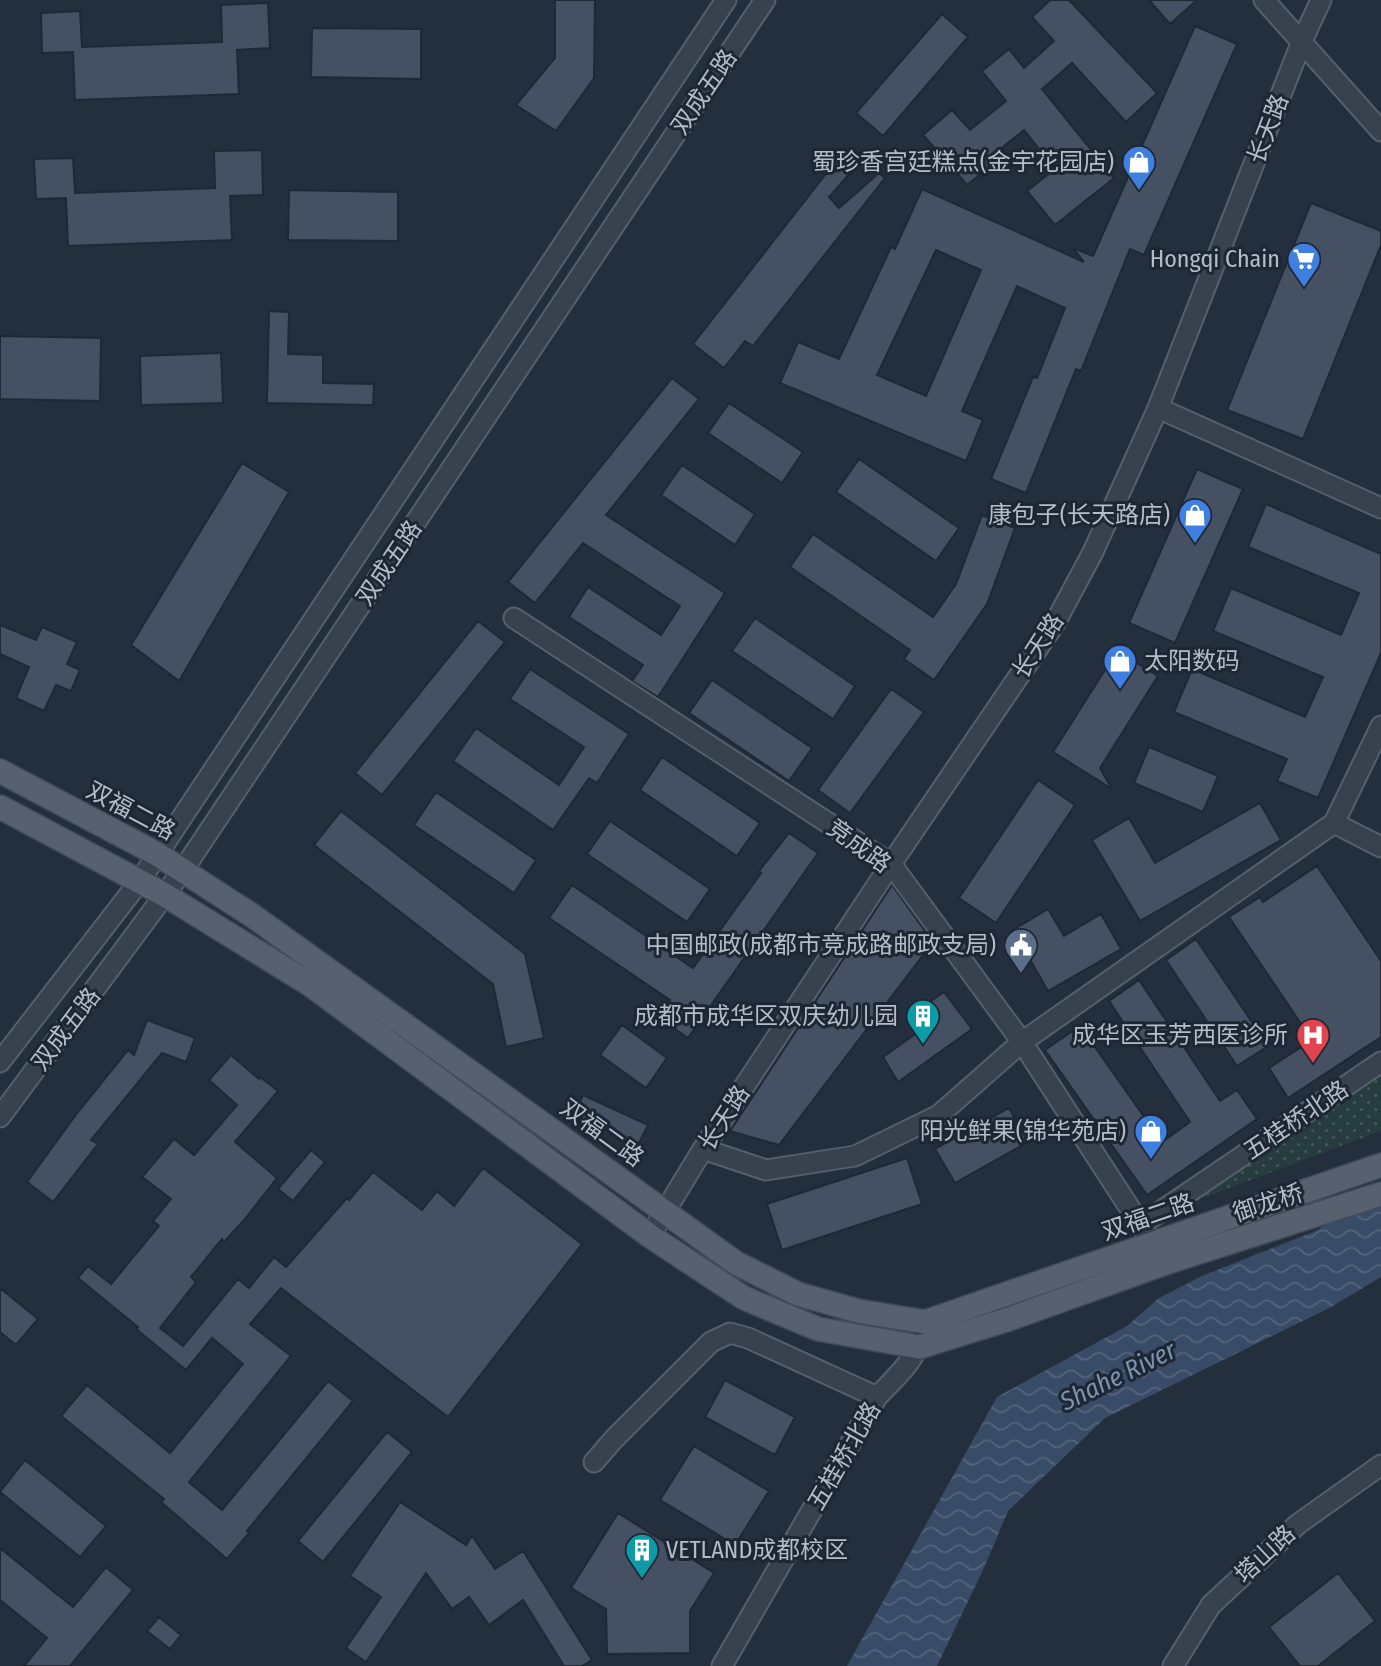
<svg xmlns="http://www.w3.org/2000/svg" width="1381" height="1666" font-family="'Fira Sans Condensed','Noto Sans SC',sans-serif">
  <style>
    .grass { fill: url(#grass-dots) }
    .water { fill: url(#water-waves) }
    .building { fill: #455162; stroke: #1f2835; stroke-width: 2; fill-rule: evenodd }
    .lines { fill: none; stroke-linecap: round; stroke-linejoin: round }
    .minor-casing { stroke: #565f6c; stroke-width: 23 }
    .major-casing { stroke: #414a57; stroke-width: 26 }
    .minor { stroke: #38414e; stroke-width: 19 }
    .major { stroke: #56606e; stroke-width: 23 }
    .labels { text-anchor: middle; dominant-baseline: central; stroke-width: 6; stroke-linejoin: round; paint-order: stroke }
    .street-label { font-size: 24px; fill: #b4bcc9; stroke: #1d2633 }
    .poi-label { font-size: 24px; fill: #b4bcc9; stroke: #1d2633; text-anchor: end }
    .water-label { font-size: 26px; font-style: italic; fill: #7c92b1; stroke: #1d2633 }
  </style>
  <defs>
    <pattern id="grass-dots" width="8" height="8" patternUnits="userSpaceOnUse" patternTransform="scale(1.75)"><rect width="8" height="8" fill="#263c3f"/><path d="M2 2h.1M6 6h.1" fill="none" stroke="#435659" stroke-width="1.8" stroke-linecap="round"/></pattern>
    <pattern id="water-waves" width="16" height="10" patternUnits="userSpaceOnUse" patternTransform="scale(1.75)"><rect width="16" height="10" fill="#394c67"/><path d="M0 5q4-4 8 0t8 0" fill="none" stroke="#53647b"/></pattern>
  </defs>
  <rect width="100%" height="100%" fill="#242f3e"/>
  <path class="grass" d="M1381,1075V1131L1192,1202Z"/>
  <path class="water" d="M1381,1180V1277L1331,1307L1105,1418L1008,1511L984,1568L937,1666H847L997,1397L1127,1326L1159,1298L1202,1276L1318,1230Z"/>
  <path class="building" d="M555,0H595L594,78L556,131L516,105L555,58Z
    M1050,0H1069L1157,93L1126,122L1072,63L1042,89L1114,178L1055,225L1027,191L1055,169L1024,130L992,156L996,161L967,185L923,135L952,110L970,130L1006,101L982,71L1009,49L1024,68L1054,41L1032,17Z
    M1149,0H1197L1170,24Z
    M268,3L270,48L237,50L239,94L75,100L73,52L42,53L41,13L80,11L82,47L222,42L221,5Z
    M942,14L968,37L883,136L856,113Z
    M1195,26L1237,44L1144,255L1130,249L1081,371L1076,369L1026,493L991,479L1033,377L1037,378L1065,308L1017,286L962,411L983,420L966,461L780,383L798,342L839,359L891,247L895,249L922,189L1084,262L1073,248L1093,256ZM936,250L981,270L926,396L877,375Z
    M312,28L421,29V79L311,77Z
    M262,150L263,195L230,196L232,240L68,246L66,198L36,199L34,159L73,158L75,193L215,188L214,151Z
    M843,152L859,163L829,197L839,208L879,173L885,178L753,346L745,341L724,368L693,344Z
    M289,190L398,192V241L288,240Z
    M1311,203L1381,231V245L1303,439L1227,410Z
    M269,311L289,312L288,354L323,355V383L374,384L373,405L267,403Z
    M0,336L101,338L100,401L0,399Z
    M221,353L223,403L141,405L140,356Z
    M672,378L699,399L606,515L725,593L658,697L632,681L643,665L569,617L588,587L661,635L680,606L583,543L535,603L508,582Z
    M729,403L803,452L782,483L708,433Z
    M859,459L959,528L936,561L836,492Z
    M242,463L289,492L179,681L131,645Z
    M682,465L755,514L735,545L661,495Z
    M1197,469L1243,489L1175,643L1129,623Z
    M1266,504L1381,554V653L1318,798L1277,781L1287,759L1174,712L1192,669L1305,717L1323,677L1213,631L1231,588L1341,635L1359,593L1248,547Z
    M982,515L1015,528L987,604L934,680L904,659L910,650L790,567L813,534L933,617L956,584Z
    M755,618L855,686L833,719L732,651Z
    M478,621L505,642L382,795L355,773Z
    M0,625L36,640L42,627L77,642L67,664L80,670L71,691L56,685L44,711L16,698L29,667L0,654Z
    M1117,651L1158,676L1100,768L1112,789L1053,752Z
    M530,669L629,734L597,783L589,778L553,830L453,761L476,728L559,785L584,747L510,699Z
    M712,680L812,748L789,781L689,713Z
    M891,689L924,712L850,813L818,790Z
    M1149,747L1218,776L1203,812L1134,783Z
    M662,757L760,823L737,856L640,790Z
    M1038,780L1075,805L996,923L959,898Z
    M436,792L536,860L514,893L414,825Z
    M1260,803L1281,840L1140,921L1092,840L1129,818L1155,863Z
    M341,811L525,954L544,1038L506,1047L493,984L314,845Z
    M610,821L710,889L687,922L587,854Z
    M789,833L818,853L688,1038L658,1017L670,1000L549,918L572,885L693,968L761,873L759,871Z
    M1317,866L1381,961V1037L1288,1098L1269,1068L1312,1040L1229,917L1260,897L1263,902Z
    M892,885L933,942L779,1145L730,1131Z
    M1048,909L1064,936L1101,914L1121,949L1048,991L1013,930Z
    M1196,939L1268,1046L1237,1066L1166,960Z
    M1139,980L1220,1101L1237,1090L1257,1119L1147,1195L1045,1050L1080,1026L1162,1142L1190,1122L1109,1001Z
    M944,992L972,1029L898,1082L883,1057L921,1030L911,1015Z
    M147,1020L195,1038L186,1062L162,1053L91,1140L98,1144L53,1202L27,1182L78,1112L128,1050L134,1055Z
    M622,1025L667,1058L646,1088L600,1055Z
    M231,1055L259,1079L260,1077L278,1091L235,1142L277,1178L245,1219L224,1242L222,1239L191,1277L196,1282L160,1328L183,1346L238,1279L249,1288L274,1257L286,1267L347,1198L349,1200L373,1172L422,1210L437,1191L454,1206L483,1168L582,1244L448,1417L281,1288L250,1324L291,1356L189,1482L222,1510L328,1381L353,1401L247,1531L249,1533L227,1559L161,1502L164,1499L61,1416L87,1385L170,1453L243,1364L212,1338L186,1370L136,1329L138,1327L78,1278L88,1266L111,1284L159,1226L153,1221L171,1199L142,1177L174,1139L194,1155L237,1105L209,1080Z
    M583,1095L648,1125L638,1145L574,1115Z
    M1009,1108L1028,1142L955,1183L935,1149Z
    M311,1150L325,1162L293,1201L278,1189Z
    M907,1158L922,1204L782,1250L767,1204Z
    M0,1288L38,1319L16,1345L0,1332Z
    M725,1380L795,1417L775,1455L705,1417Z
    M387,1432L412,1452L323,1562L298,1541Z
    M694,1446L769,1491L735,1545L660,1500Z
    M25,1460L106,1526L80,1557L0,1492Z
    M400,1502L466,1545L472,1536L495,1569L523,1551L592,1660L582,1666H564L523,1600L489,1625L469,1597L452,1609L426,1573L366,1662L346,1648L381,1597L350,1576Z
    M618,1513L714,1573L690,1611V1653L607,1654L606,1609L571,1588Z
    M0,1548L73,1607L106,1567L133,1590L70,1666H24L47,1638L0,1600Z
    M1338,1573L1375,1621L1318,1666H1300L1269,1627Z
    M159,1617L181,1635L170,1649L147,1631Z"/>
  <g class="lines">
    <defs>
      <path id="minor" d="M1264,0L1381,131
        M1158,408L1381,508
        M514,618L891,864L1022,1042L1153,1244
        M1334,823L1381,847
        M0,1062L139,882L726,0
        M0,1117L183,870L765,0
        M703,1149L766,1170L855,1156L939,1115L1022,1042L1334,823L1381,726
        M1142,1224L1381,1062
        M650,1236L703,1149L891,864L1055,623L1093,552L1158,408L1302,41L1321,0
        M594,1462L614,1439L711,1342L730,1333L748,1338L877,1397
        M722,1666L877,1397C893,1380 916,1360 922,1336
        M1173,1666L1211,1605L1298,1524L1381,1465"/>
      <path id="major" d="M0,771L157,854L253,916L736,1263L798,1294L858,1311L925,1322L1381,1165
        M0,807L165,895L311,985L650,1236L744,1298L818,1329L919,1347L1009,1319L1171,1261L1381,1194"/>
    </defs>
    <use href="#minor" class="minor-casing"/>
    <use href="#major" class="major-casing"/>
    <use href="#minor" class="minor"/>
    <use href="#major" class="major"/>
  </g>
  <defs>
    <symbol id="shop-pin" viewBox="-11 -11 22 30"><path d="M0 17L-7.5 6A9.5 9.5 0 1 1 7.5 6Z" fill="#3f7fe0" stroke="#1d2633"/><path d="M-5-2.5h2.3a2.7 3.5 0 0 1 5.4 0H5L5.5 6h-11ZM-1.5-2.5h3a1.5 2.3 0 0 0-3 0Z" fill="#fff"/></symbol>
    <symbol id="supermarket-pin" viewBox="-11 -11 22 30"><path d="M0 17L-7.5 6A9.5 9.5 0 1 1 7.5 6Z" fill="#3f7fe0" stroke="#1d2633"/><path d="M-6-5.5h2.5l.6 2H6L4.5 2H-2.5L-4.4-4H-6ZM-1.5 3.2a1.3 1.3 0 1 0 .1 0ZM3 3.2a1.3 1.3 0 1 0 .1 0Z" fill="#fff"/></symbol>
    <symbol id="civic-pin" viewBox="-11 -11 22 30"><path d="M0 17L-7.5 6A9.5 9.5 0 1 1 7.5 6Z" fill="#5c6f8a" stroke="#1d2633"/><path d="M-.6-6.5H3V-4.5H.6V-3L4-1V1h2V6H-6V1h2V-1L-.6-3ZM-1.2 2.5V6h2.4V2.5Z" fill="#fff"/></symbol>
    <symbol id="building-pin" viewBox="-11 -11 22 30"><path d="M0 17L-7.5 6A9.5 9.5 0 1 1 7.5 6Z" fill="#0f9aa8" stroke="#1d2633"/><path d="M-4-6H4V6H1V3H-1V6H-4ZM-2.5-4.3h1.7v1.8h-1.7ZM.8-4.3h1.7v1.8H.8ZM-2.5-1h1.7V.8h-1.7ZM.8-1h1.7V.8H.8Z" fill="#fff"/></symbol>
    <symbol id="hospital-pin" viewBox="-11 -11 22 30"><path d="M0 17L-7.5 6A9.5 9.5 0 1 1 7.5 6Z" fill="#e0444e" stroke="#1d2633"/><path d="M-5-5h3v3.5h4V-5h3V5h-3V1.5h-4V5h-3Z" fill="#fff"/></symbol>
  </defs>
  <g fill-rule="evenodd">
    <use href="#shop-pin" x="1120" y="143" width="38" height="52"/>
    <use href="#supermarket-pin" x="1285" y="240" width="38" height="52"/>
    <use href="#shop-pin" x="1176" y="496" width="38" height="52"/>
    <use href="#shop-pin" x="1101" y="642" width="38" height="52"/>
    <use href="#civic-pin" x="1002" y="926" width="38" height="52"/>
    <use href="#building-pin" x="904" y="997" width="38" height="52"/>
    <use href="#hospital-pin" x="1294" y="1016" width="38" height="52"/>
    <use href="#shop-pin" x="1132" y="1112" width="38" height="52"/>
    <use href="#building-pin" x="623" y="1531" width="38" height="52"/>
  </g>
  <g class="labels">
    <g class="street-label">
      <text transform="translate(704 92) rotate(-56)">双成五路</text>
      <text transform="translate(1268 129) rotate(-69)">长天路</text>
      <text transform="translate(389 563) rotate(-56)">双成五路</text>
      <text transform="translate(1038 646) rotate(-57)">长天路</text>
      <text transform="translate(131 811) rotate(28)">双福二路</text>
      <text transform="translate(859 846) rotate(36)">竞成路</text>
      <text transform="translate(66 1029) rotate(-53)">双成五路</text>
      <text transform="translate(724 1118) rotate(-57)">长天路</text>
      <text transform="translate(1296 1120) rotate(-34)">五桂桥北路</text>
      <text transform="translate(602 1133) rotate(36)">双福二路</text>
      <text transform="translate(1268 1203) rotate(-18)">御龙桥</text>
      <text transform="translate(1148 1217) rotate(-19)">双福二路</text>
      <text transform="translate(844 1456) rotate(-60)">五桂桥北路</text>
      <text transform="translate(1265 1554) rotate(-43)">塔山路</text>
    </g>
    <g class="poi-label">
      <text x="1114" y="162">蜀珍香宫廷糕点(金宇花园店)</text>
      <text x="1280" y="259">Hongqi Chain</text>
      <text x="1170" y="515">康包子(长天路店)</text>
      <text x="1144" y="661" text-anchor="start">太阳数码</text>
      <text x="996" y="945">中国邮政(成都市竞成路邮政支局)</text>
      <text x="898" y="1016">成都市成华区双庆幼儿园</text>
      <text x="1288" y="1035">成华区玉芳西医诊所</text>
      <text x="1126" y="1131">阳光鲜果(锦华苑店)</text>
      <text x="666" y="1550" text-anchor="start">VETLAND成都校区</text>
    </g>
    <g class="water-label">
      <text transform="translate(1118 1376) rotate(-26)">Shahe River</text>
    </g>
  </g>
</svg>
